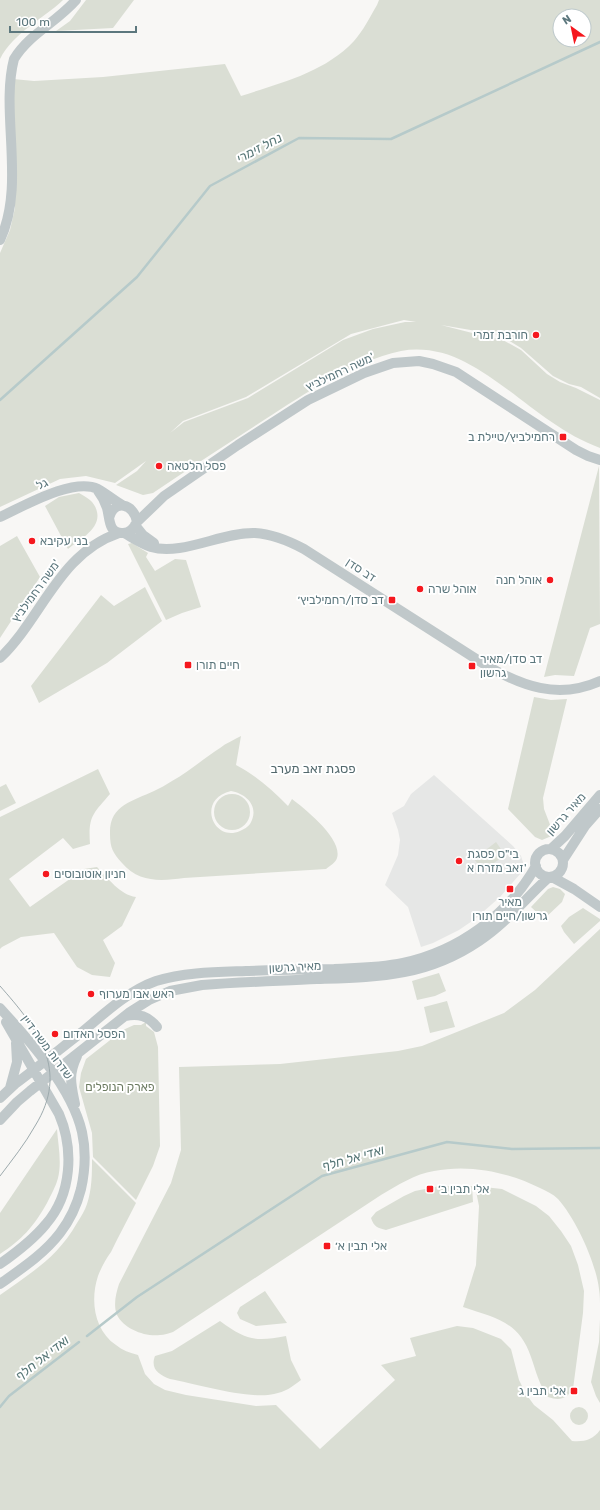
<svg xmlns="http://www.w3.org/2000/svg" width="600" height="1510" font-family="Rubik,'Noto Sans Hebrew',sans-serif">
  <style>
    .built { fill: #e6e7e6 }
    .green { fill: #daded4; fill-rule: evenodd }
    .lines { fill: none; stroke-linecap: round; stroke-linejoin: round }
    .stream { stroke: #b6caca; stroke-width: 2.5 }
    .tertiary { stroke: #c0c8ca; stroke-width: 10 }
    .tram { stroke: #9daaad; stroke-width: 1 }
    .poi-dot { fill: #f5181e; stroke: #fff; stroke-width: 1.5 }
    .labels { text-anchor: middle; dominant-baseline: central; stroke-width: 4; stroke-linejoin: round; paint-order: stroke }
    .poi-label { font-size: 12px; fill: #5c777d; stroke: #fff; text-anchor: start }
    .street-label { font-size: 12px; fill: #5c777d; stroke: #fff }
    .park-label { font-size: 12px; fill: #6b7a60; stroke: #fff }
    .water-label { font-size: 13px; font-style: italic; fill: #567676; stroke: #fff }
    .neighbourhood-label { font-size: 13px; fill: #53696d; stroke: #fff }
  </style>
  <rect width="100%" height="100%" fill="#f8f7f5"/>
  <path class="built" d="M434,775L513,846L521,856L524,865L521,873L500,897L475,919L459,930L433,943L421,947L408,907L385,885L398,855L400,840L398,830L392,813L404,806L411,794Z"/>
  <path class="green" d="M0,0H63C42,20 14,32 0,59Z
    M86,0H134L113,28L56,31L70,21Z
    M379,0H600V398L581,387L569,384L553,376L521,348L500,335L441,325L484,336L501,339L521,350L547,374L560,382L576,388L600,400V448C548,429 513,387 465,362C446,352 423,347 401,351C351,362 306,393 264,420C227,444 190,468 153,493L143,495L116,485L137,471L146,461L115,483L86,476L60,479L0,507V253L10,230L15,208L13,79L34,81L103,77L225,64L241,96C280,83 324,73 354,41C363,31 370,17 377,5ZM560,16H584V40H560ZM404,320L416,322H405L373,329L343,340L248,398L184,422L170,433L183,421L246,397L351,334Z
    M599,466L600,624L590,628L574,676L555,675L544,677Z
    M79,493C88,498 95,502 97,512C101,529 79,540 68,549L45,506L59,497Z
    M17,536L40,577L0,638V546Z
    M132,543L148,553L146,557L155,571L175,559L186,560L201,607L182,613L166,620L128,544Z
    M145,587L162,621L107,663L39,703L31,686L101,595L114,606Z
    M534,697L551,700L567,699L543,798L544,809L554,835L542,840L535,837L508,809Z
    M241,736L236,765C257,776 271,789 288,806L292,799C305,809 343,839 337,858C336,862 330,866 326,869L184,878C161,881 139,883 122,863C113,853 110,848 110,834C109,805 133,801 154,791C160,788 166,785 172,781C189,772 204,758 220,748C226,743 234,740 241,736ZM231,791C247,794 260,807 250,824C248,827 244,829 240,831C213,843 196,799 231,791Z
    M98,769L110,794C93,814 88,816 90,844L73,849L63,838L9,879L30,907L84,869L97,867C108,878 120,895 136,897L122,926L103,940L115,963L110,977L92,975L77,967L54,933L21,937L2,947L0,949V817Z
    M6,784L16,803L0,811V787Z
    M214 812a18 18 0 1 1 36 0a18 18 0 1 1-36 0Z
    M496,842L505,855L483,871L474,859Z
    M553,887L560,889L565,894L562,902L544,919L531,907L548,889Z
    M583,908L600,919V921L574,944L564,932L561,926L569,917Z
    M600,929V1308C600,1302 600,1295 599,1289C596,1263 576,1219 558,1199C553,1194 546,1191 540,1188C508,1172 469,1164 434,1171C415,1174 398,1185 381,1195L173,1332C169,1333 164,1335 160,1335C145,1337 124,1329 117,1315C113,1305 116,1293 119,1284L171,1183L181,1150L179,1067L280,1064L398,1051L422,1046L504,1013L535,990Z
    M439,973L446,991L435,996L417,1000L412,981Z
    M447,1001L455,1027L430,1033L424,1007Z
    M146,1022V1026L154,1032L158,1047L160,1146L153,1166L136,1200L93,1157L92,1133L79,1087L81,1073L86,1059L123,1030L134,1025H141Z
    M57,1129C58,1144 62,1162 58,1178C56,1186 51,1195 47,1203C34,1226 22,1240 0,1254V1213Z
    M92,1159L136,1203C128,1219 119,1235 111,1252C106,1259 101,1268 98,1276C90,1300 94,1330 116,1345C122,1350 130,1353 138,1355L145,1374L154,1384L165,1390L186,1395L256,1406L276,1405L320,1449L395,1380L381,1365L416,1356L410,1338L457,1326L473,1328L501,1339L511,1349L519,1380L526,1394L534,1405L553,1420L572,1441C584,1442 593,1440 600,1430V1510H0V1295C32,1272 57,1258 77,1223C81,1217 85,1210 87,1204C92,1189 92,1174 92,1159Z
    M440,1186H472L473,1202L386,1230C378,1228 374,1227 371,1218L376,1212L404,1196L415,1191Z
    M475,1186L502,1189L536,1206L549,1216L561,1231L571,1246L578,1265L584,1291L583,1313L573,1389C566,1399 560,1401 548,1397C539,1385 536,1371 531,1357C519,1321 495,1318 463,1307L476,1265L479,1206Z
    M265,1291L287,1323L256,1326L240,1319L237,1313L240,1307Z
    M600,1319V1403L596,1396L591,1382L599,1342Z
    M220,1321C246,1340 255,1342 286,1336L291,1360L301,1380C292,1387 285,1392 274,1394C250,1400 196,1384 170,1379C159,1375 150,1369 155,1356L172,1351Z
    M570 1416a9 9 0 1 1 18 0a9 9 0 1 1-18 0Z"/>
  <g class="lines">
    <path class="stream" d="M0,400L137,277L210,186L299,138L391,139L600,42
      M87,1336L137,1297L322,1176L447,1142L512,1149L600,1148
      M0,1407L9,1396L79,1342"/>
    <path class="tertiary" d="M0,240C26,185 0,112 14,59C29,34 57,22 76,0
      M98,491C102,496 105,502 107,508C110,518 108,534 123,533C131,533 134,527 137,522C134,503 114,499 109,518
      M0,517C24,506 73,477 98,489C107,494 115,501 124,506
      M137,522L164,496L238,445L308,400L364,373L393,363L419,361L433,364L456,372L576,450L588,456L600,460
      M135,525L143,535L154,543
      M124,533C133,538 142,544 151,547C182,556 222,532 255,533C272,534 289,541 304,549L484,664C521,686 558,700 600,681
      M0,658C42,618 59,553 119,533
      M535 863a14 14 0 1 1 28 0a14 14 0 1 1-28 0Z
      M551,849L565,836L600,795
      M563,860L585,826L600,809
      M552,877L574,889L600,907
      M0,1008C30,1041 72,1088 82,1132C86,1150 85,1171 81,1189C77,1205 70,1220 60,1233C44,1254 21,1269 0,1284
      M125,1016C139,1013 148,1016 157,1027
      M10,1088L17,1062L16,1043
      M0,1098L15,1084C38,1067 60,1049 82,1032C105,1013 128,991 156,981C185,972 217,972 246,971C276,970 305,969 334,969C357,968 380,968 403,963C459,951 508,915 536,866
      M75,1104C71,1084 68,1075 77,1056
      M0,1120L17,1102L30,1091L130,1012L149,1000L170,991L202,985C240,982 278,981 317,979C377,977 426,977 479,941C505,924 525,899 548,878
      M0,1264C17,1252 33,1240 46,1224C72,1194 74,1149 59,1114L6,1022"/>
    <path class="tram" d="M0,986C38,1029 70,1070 35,1126C25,1144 12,1160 0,1176"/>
  </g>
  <g class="poi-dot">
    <circle cx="536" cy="335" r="4"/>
    <rect x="559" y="433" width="8" height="8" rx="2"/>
    <circle cx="159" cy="466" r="4"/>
    <circle cx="32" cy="541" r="4"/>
    <circle cx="550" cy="580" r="4"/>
    <circle cx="420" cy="589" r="4"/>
    <rect x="388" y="596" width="8" height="8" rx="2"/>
    <rect x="184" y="661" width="8" height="8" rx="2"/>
    <rect x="468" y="662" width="8" height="8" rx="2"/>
    <circle cx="459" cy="861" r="4"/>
    <circle cx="46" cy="874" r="4"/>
    <rect x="506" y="885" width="8" height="8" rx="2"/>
    <circle cx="91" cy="994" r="4"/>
    <circle cx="55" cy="1034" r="4"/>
    <rect x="426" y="1185" width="8" height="8" rx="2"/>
    <rect x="323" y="1242" width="8" height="8" rx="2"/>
    <rect x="570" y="1387" width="8" height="8" rx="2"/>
  </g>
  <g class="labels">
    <g class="poi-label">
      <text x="528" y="335" text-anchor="end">חורבת זמרי</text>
      <text x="555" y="437" text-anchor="end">רחמילביץ/טיילת ב</text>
      <text x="167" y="466">פסל הלטאה</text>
      <text x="40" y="541">בני עקיבא</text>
      <text x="542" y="580" text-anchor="end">אוהל חנה</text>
      <text x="428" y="589">אוהל שרה</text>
      <text x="384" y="600" text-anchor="end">דב סדן/רחמילביץ׳</text>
      <text x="480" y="659">דב סדן/מאיר<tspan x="480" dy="14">גרשון</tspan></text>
      <text x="196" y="665">חיים תורן</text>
      <text x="467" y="854">בי"ס פסגת<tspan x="467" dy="14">זאב מזרח א'</tspan></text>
      <text x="54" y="874">חניון אוטובוסים</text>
      <text x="510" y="902" text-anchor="middle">מאיר<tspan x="510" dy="14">גרשון/חיים תורן</tspan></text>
      <text x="99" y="994">ראש אבו מערוף</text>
      <text x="63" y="1034">הפסל האדום</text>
      <text x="438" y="1189">אלי תבין ב׳</text>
      <text x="335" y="1246">אלי תבין א׳</text>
      <text x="566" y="1391" text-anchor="end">אלי תבין ג</text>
    </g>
    <g class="street-label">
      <text transform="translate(340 372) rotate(-25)">משה רחמילביץ'</text>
      <text transform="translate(42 484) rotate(-23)">גל</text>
      <text transform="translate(361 570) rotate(33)">דב סדן</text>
      <text transform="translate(36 591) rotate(-54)">משה רחמילביץ'</text>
      <text transform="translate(566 814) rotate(-48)">מאיר גרשון</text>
      <text transform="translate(295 967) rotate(-3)">מאיר גרשון</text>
      <text transform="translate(47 1047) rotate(53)">שדרות משה דיין</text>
    </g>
    <g class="park-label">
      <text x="120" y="1087">פארק הנופלים</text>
    </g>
    <g class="water-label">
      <text transform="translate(259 148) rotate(-28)">נחל זימרי</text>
      <text transform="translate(353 1158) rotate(-16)">ואדי אל חלף</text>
      <text transform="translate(42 1358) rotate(-38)">ואדי אל חלף</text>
    </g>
    <g class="neighbourhood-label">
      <text x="313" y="768">פסגת זאב מערב</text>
    </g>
  </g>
  <g transform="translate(572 28) rotate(327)"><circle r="19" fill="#ffffff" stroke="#bec9cb"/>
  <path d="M0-3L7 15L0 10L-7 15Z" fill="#f5181e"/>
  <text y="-6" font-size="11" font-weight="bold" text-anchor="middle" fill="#5c777d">N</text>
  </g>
  <path d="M10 26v6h126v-6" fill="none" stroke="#5c777d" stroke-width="2"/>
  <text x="16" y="26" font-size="12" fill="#5c777d" stroke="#ffffff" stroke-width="3" paint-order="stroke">100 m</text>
</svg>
